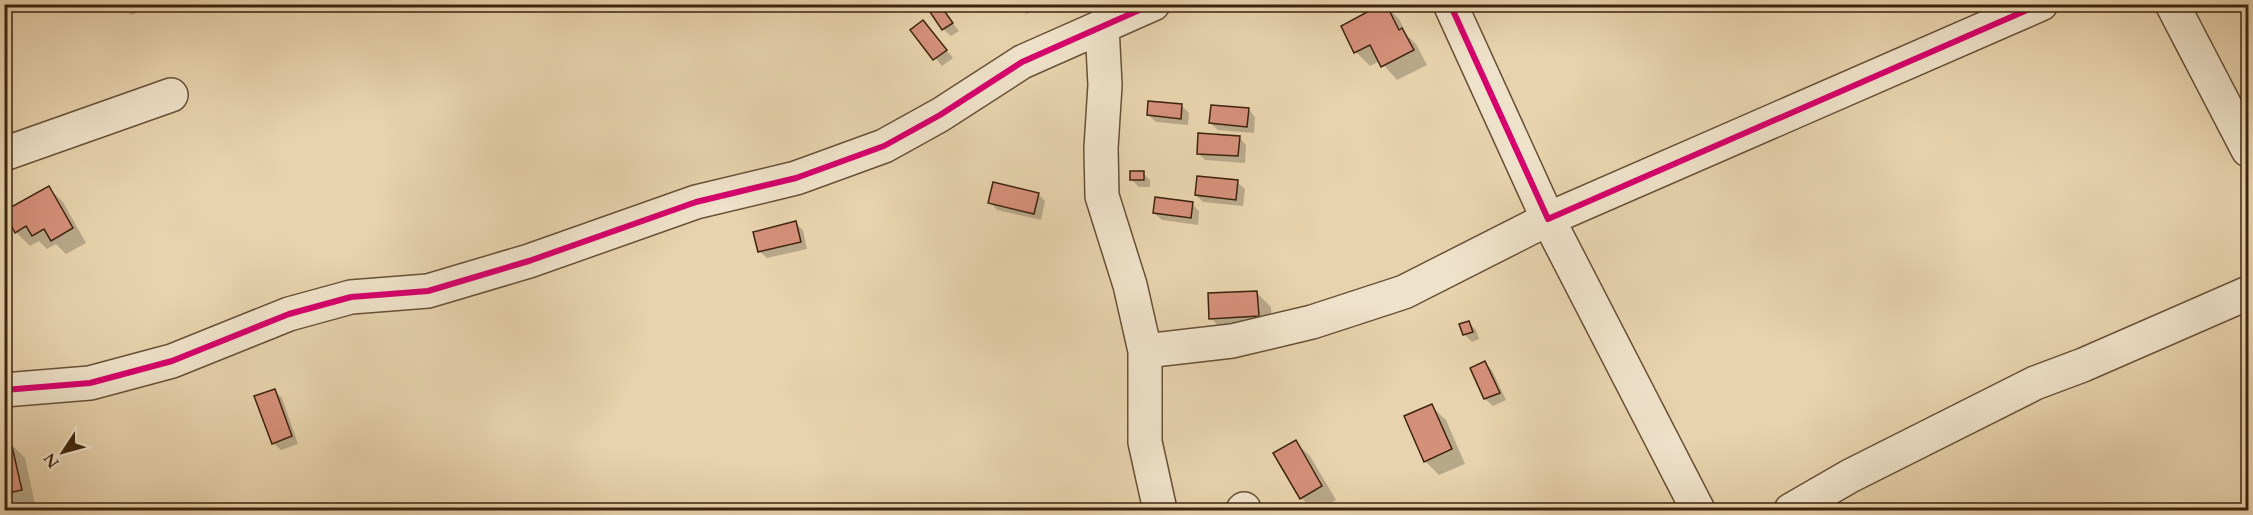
<svg xmlns="http://www.w3.org/2000/svg" width="2253" height="515" font-family="Cardo,serif">
  <style>
    .shadow { fill: #0003 }
    .building { fill: #d5907a; stroke: #3e240e; stroke-width: 1.5 }
    .lines { fill: none; stroke-linecap: round; stroke-linejoin: round }
    .minor-casing { stroke: #685036; stroke-width: 36 }
    .minor { stroke: #efe2ca; stroke-width: 33 }
    .cycleway-casing { stroke: #efe2ca; stroke-width: 10 }
    .cycleway { stroke: #d6006c; stroke-width: 6 }
  </style>
  <rect width="100%" height="100%" fill="#e7d3ad"/>
  <filter id="stains"><feTurbulence type="fractalNoise" baseFrequency=".00333" numOctaves="4"/><feColorMatrix values="0 0 0 0 .2 0 0 0 0 .09 0 0 0 0 .02 0 0 0 .5 -.17"/></filter>
  <radialGradient id="worn" r=".72"><stop offset=".6" stop-color="#630" stop-opacity="0"/><stop offset="1" stop-color="#630" stop-opacity=".3"/></radialGradient>
  <path class="shadow" d="M122,4H146L147,9L131,15Z
    M1004,4H1018L1009,10Z
    M1018,4H1035L1037,10L1026,14Z
    M1330,4H1355V5L1338,13Z
    M1385,5L1399,19L1407,35L1416,44L1427,65L1397,80L1380,61L1370,66L1356,52Z
    M940,7L959,31L951,36L943,29Z
    M923,22L953,58L942,66L913,30Z
    M1181,105L1189,113L1188,125L1156,122L1148,115Z
    M1248,109L1255,117L1254,133L1218,130L1210,123Z
    M1239,137L1246,145L1245,163L1205,160L1198,153Z
    M1143,173L1150,180V187H1139L1132,180Z
    M1237,182L1245,189L1243,206L1203,202L1196,195Z
    M49,188L63,202L86,243L66,254L56,244L47,249L39,241L30,246L16,232Z
    M1038,194L1045,201L1041,220L997,210L990,202Z
    M1192,204L1199,211L1198,225L1162,220L1154,213Z
    M795,223L803,230L807,249L767,258L759,251Z
    M1256,292L1271,307L1272,330L1225,333L1211,318Z
    M1468,322L1476,330L1479,339L1472,342L1464,334Z
    M1485,363L1492,370L1506,400L1493,406L1485,399L1472,369Z
    M274,390L282,398L298,444L281,450L273,443Z
    M1431,406L1446,420L1465,464L1439,475L1425,461Z
    M1295,442L1310,456L1336,500L1318,510H1314L1301,498Z
    M10,443L25,458L35,504L9,510L4,505V445Z"/>
  <path class="building" d="M1382,4H1386L1399,30L1402,28L1414,50L1381,67L1370,45L1354,53L1341,26Z
    M940,5L953,23L942,30L930,12Z
    M923,20L947,50L933,60L910,30Z
    M1148,101L1182,104L1181,119L1147,115Z
    M1211,105L1249,108L1247,127L1209,123Z
    M1198,133L1240,136L1238,156L1197,154Z
    M1130,171H1144V180H1130Z
    M1197,176L1238,180L1236,200L1195,195Z
    M993,182L1039,193L1034,214L988,203Z
    M49,186L73,228L51,241L44,229L32,236L26,226L15,233L4,211Z
    M1155,197L1193,202L1191,218L1153,213Z
    M796,221L801,242L758,252L753,232Z
    M1257,291L1259,316L1209,319L1208,293Z
    M1469,321L1473,332L1463,335L1459,324Z
    M1485,361L1500,393L1484,399L1470,368Z
    M275,389L292,436L272,444L254,396Z
    M1432,404L1452,449L1424,462L1404,416Z
    M1296,440L1322,486L1300,499L1273,453Z
    M11,442L22,490L4,494V443Z"/>
  <g class="lines">
    <defs>
      <path id="minor" d="M1450,4L1548,219L2041,4
        M2172,4L2248,150
        M1102,26L1105,85L1101,148L1102,196L1130,285L1145,351V442L1160,510
        M4,154L171,95
        M1145,351L1232,341L1312,322L1404,292L1548,219L1698,510
        M4,390L90,383L172,361L289,314L351,297L428,291L529,261L696,202L796,178L884,146L940,115L1022,62L1153,4
        M1243,510L1244,509
        M1791,510L1850,476L2035,383L2083,365L2248,293"/>
    </defs>
    <use href="#minor" class="minor-casing"/>
    <use href="#minor" class="minor"/>
    <defs>
      <path id="cycleway" d="M1450,4L1548,219L2041,4
        M4,390L90,383L172,361L289,314L351,297L428,291L529,261L696,202L796,178L884,146L940,115L1022,62L1153,4"/>
    </defs>
    <use href="#cycleway" class="cycleway-casing"/>
    <use href="#cycleway" class="cycleway"/>
  </g>
  <rect width="2253" height="515" fill="none" stroke="#e7d3ad" stroke-width="24"/>
  <rect x="6" y="6" width="2241" height="503" fill="none" stroke="#3e240e" stroke-width="3"/>
  <rect x="12" y="12" width="2229" height="491" fill="none" stroke="#3e240e" stroke-width="1.5"/>
  <g transform="translate(63 452) rotate(234)" stroke="#efe2ca" stroke-width="4.5" paint-order="stroke">
  <path d="M0-4.5L10 22L0 15L-10 22Z" fill="#3e240e"/>
  <text y="-9" font-size="16" font-weight="bold" text-anchor="middle" fill="#3e240e">N</text>
  </g>
  <rect width="100%" height="100%" filter="url(#stains)"/>
  <rect width="100%" height="100%" fill="url(#worn)"/>
</svg>
